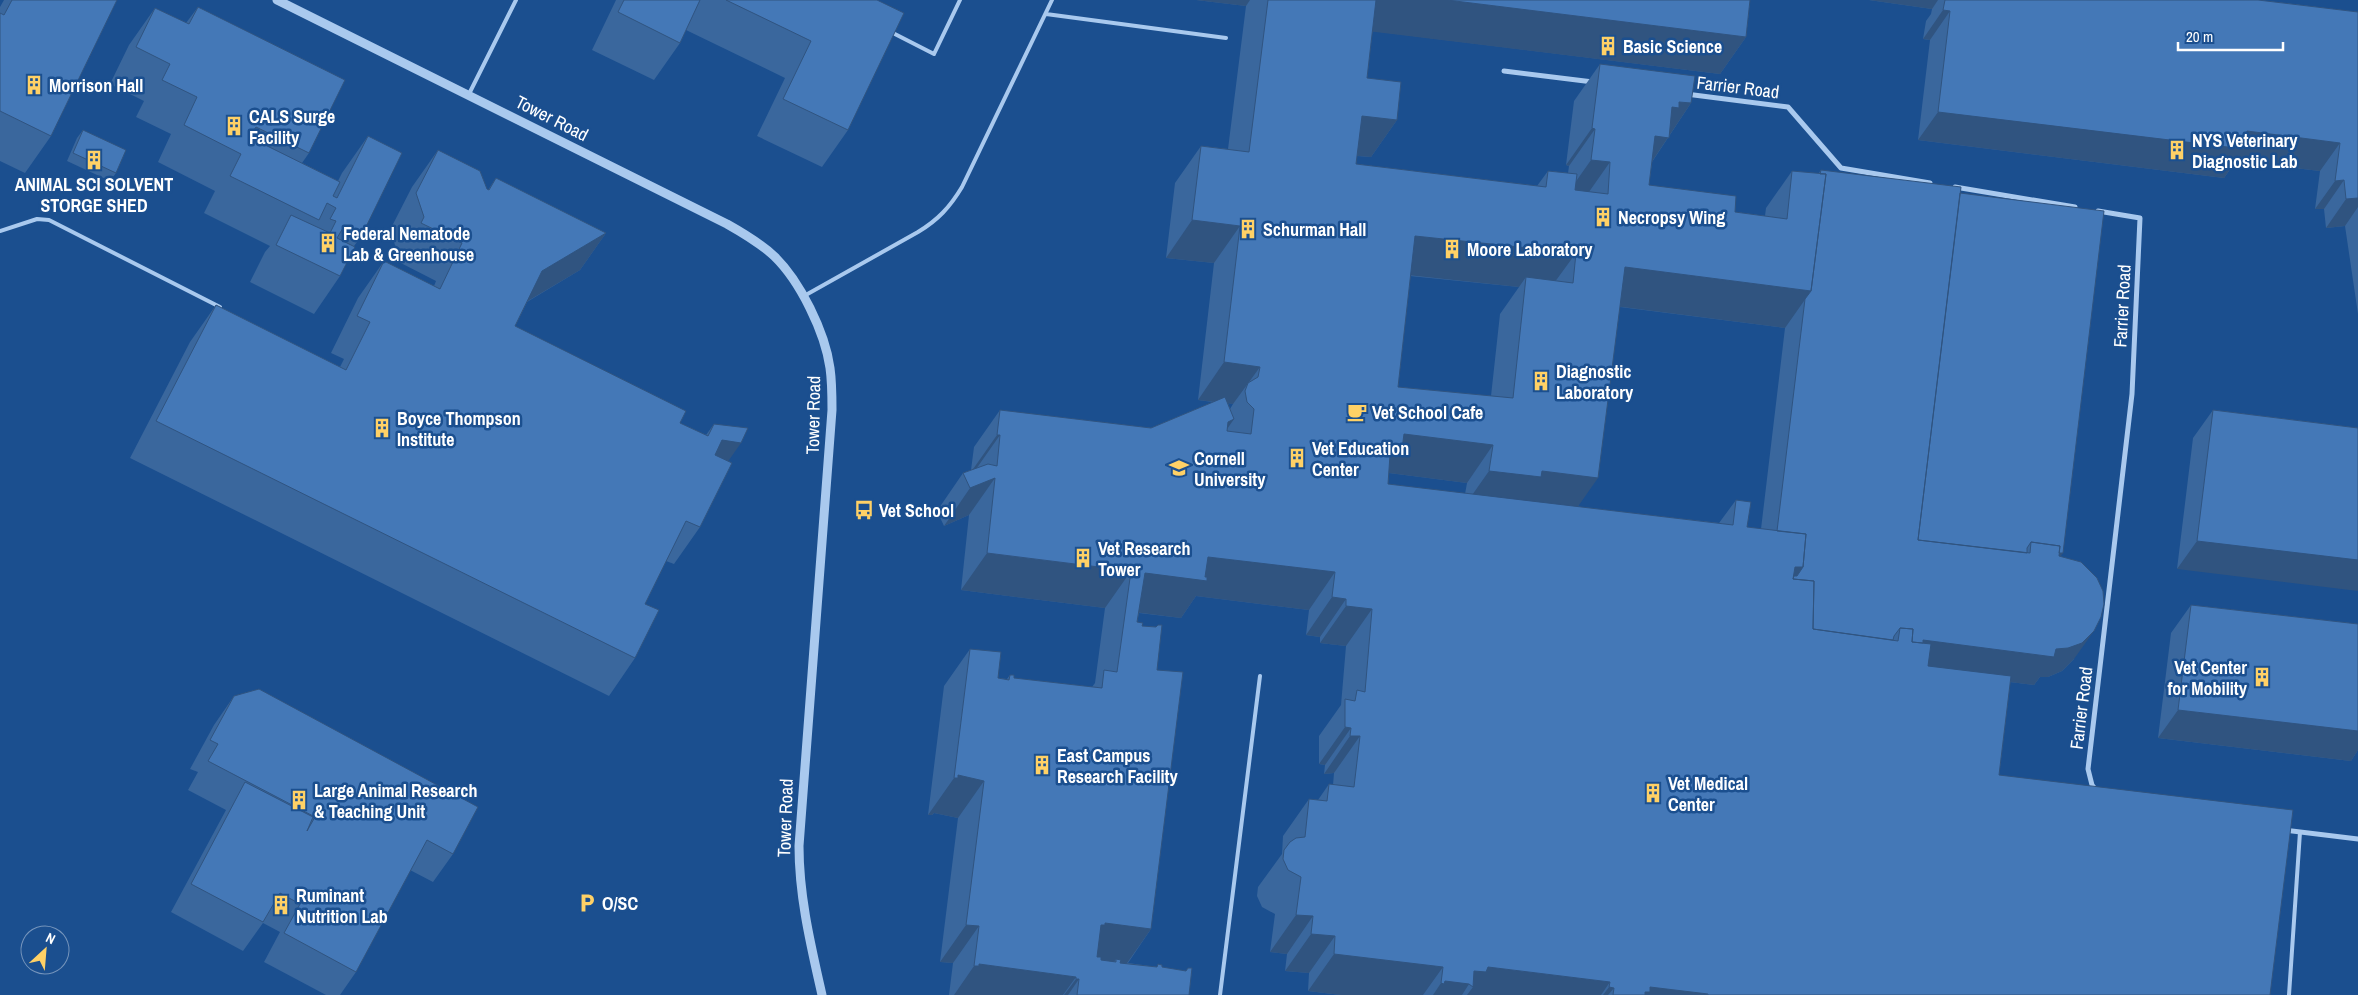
<svg xmlns="http://www.w3.org/2000/svg" width="2358" height="995" font-family="'Archivo Narrow',sans-serif">
  <style>
    .lines { fill: none; stroke-linecap: round; stroke-linejoin: round }
    .service { stroke: #a9c9ee; stroke-width: 4 }
    .minor { stroke: #a9c9ee; stroke-width: 5 }
    .tertiary { stroke: #a9c9ee; stroke-width: 9 }
    .wall { fill: #3a679d; fill-rule: evenodd }
    .shaded-wall { fill: #305480 }
    .building { fill: #4478b7; stroke: #305480; fill-rule: evenodd }
    .labels { text-anchor: middle; dominant-baseline: central; stroke-width: 5; stroke-linejoin: round; paint-order: stroke }
    .poi-label { font-size: 18px; font-weight: bold; fill: #fff; stroke: #1b4f8f; text-anchor: start }
    .street-label { font-size: 18px; fill: #fff; stroke: #1b4f8f }
  </style>
  <rect width="100%" height="100%" fill="#1b4f8f"/>
  <g class="lines">
    <path class="service" d="M1046,14L1226,38
      M889,31L934,54L960,0
      M469,94L516,0
      M0,231L37,219L49,220L220,307
      M804,296L918,232C938,220 950,207 962,187L1052,0
      M1220,995L1260,676
      M2289,995L2300,832"/>
    <path class="minor" d="M1504,71L1593,82
      M1686,94L1788,107L1841,168L1930,183
      M1955,187L2075,207
      M2096,790L2092,785L2088,769L2132,394L2140,218L2098,211
      M2284,830L2358,839"/>
    <path class="tertiary" d="M277,0L727,224C743,233 760,243 774,256C800,281 825,332 830,368C832,382 832,396 832,410L799,846C799,897 811,946 822,995"/>
  </g>
  <path class="wall" d="M4,0H117L51,136L25,173L0,161V7Z
    M616,0H877L848,130L822,167L757,136L785,78L686,30L680,43L654,80L592,50Z
    M1196,0H1750L1746,37L1720,74L1372,31L1367,78L1397,120L1371,157L1357,156L1356,164L1537,186L1548,171L1568,173L1569,166L1566,165L1574,101L1600,64L1691,103L1652,162L1649,185L1735,212L1765,216L1766,208L1792,171L1818,174L1821,170L1960,193L2061,557L2074,659L2062,671L2048,677H2040L2034,685L2010,682L1999,775L2270,995H1341L1308,991L1309,973L1285,971L1287,954L1270,952L1275,914L1262,907L1257,896L1258,887L1282,854L1283,836L1309,799L1318,800L1329,784L1333,785L1334,773L1324,774L1325,765L1319,764V736L1341,705L1346,646L1320,643V637L1306,635L1309,610L1196,596L1181,618L1139,613L1137,622L1142,626L1156,627L1158,625L1151,929L1128,963L1186,971L1188,968L1189,995H949L953,963L940,962L958,818L934,813L932,815H928L944,686L970,649L998,678L1007,679L1010,675L1014,678L1092,687L1095,683L1105,608L961,590L969,515L944,526L937,511L963,473L971,470L974,447L1000,410L1151,428L1213,402L1198,400L1214,263L1166,258L1175,183L1201,146L1228,149L1246,6ZM1410,276L1519,287L1500,314L1491,396L1398,387ZM1620,307L1785,328L1761,529L1747,527L1736,500L1719,523L1578,507ZM1228,403L1233,404L1230,409ZM1389,473L1467,483L1465,494L1388,484Z
    M1869,0H2258L2358,12V314L2345,226L2326,228L2324,209H2315L2320,171L2236,161L2224,178L1918,140L1930,40L1923,39L1926,21L1931,14L1932,9Z
    M198,7L309,153L302,163L338,181L342,173L368,136L361,237L354,246L340,276L314,314L250,282L265,252L270,246L204,213L215,191L158,162L171,134L136,117L144,101L110,84L129,45L155,8L186,23Z
    M83,130L116,173L110,181L67,161L77,138Z
    M438,150L487,189L488,190L496,178L606,233L580,270L527,302L515,326L680,423L706,435L714,424L728,461L700,527L674,564L666,561L645,604L635,658L609,696L130,458L190,342L216,305L340,367L344,359L331,353L358,298L384,261L434,286L436,281L395,260L398,254L390,230L412,187Z
    M2213,410L2358,428L2177,569L2193,438Z
    M2191,605L2358,624V750L2351,761L2158,738L2171,633Z
    M234,696L453,854L433,882L410,870L356,972L340,995H326L264,962L280,932L263,923L243,951L171,912L226,810L188,790L198,772L190,769L214,725Z"/>
  <path class="shaded-wall" d="M1196,0H1250L1246,6Z
    M1371,0H1447L1746,37L1720,74L1351,29Z
    M1869,0H1938L1932,9Z
    M1943,10L1950,11L1930,40L1923,39Z
    M1679,102L1691,103L1643,175L1629,173L1672,107Z
    M1938,112L2247,131L2340,143L2320,171L2236,161L2224,178L1918,140Z
    M1362,116L1397,120L1371,157L1336,154Z
    M1592,128L1595,129L1569,166L1566,165Z
    M1591,160L1610,162L1584,199L1565,197Z
    M2344,180L2324,209H2315L2335,181Z
    M2358,198V207L2345,226L2326,228L2346,199Z
    M1192,220L1240,226L1214,263L1166,258Z
    M606,233L580,270L516,308L542,271Z
    M1415,236L1576,253L1549,290L1526,277L1519,287L1389,273Z
    M1625,267L1811,291L1785,328L1599,304Z
    M1224,362L1260,367L1233,404L1198,400Z
    M1234,419L1208,457L1228,422Z
    M1404,434L1493,445L1467,483L1389,473L1375,493L1364,492Z
    M997,435H1000L974,472H971Z
    M722,440L741,443L715,480L696,477Z
    M1489,471H1542L1598,478L1572,515L1463,508Z
    M995,478L969,515L944,526L970,488Z
    M2197,541L2358,560V591L2177,569Z
    M2031,548L2063,553L2047,576L2030,553Z
    M987,553L1131,571L1105,608L961,590Z
    M1208,557L1335,572L1309,610L1196,596L1181,618L1126,611L1145,573Z
    M1795,567H1803L1789,587Z
    M1332,597L1346,599L1320,637L1306,635Z
    M1346,606L1372,609L1346,646L1320,643Z
    M2094,631L2074,659L2062,671L2048,677H2040L2034,685L1913,670L1923,640Z
    M2178,710L2358,731V750L2351,761L2158,738Z
    M1345,727L1351,728L1325,765L1319,764Z
    M1350,736H1360L1334,773L1324,774Z
    M958,775L984,781L958,818L934,813L932,815H928L954,778Z
    M1296,915L1313,916L1287,954L1270,952Z
    M1105,923L1151,929L1125,966L1116,962V959L1112,965L1081,961L1101,925Z
    M966,925L979,926L953,963L940,962Z
    M1311,934L1335,936L1309,973L1285,971Z
    M1334,954L1443,967L1423,995H1341L1308,991Z
    M979,964L1076,977L1063,995H954L974,966Z
    M1488,967L1610,982L1601,995H1467L1473,987L1469,984L1462,995H1433L1441,983L1445,981Z
    M1076,979H1079L1068,995H1064Z
    M1609,987L1614,988L1608,995H1603Z
    M1650,987L1708,994L1707,995H1643Z"/>
  <path class="building" d="M12,0H117L51,136L0,111V13L4,15Z
    M624,0H700L680,43L618,12Z
    M726,0H877L904,13L848,130L783,99L811,41Z
    M1268,0H1376L1367,78L1401,82L1397,120L1362,116L1356,164L1546,187L1548,171L1577,174L1575,190L1608,194L1610,162L1591,160L1595,129L1592,128L1600,64L1695,76L1691,103L1679,102V108L1672,107L1669,138L1655,136L1649,185L1736,196L1735,212L1787,219L1792,171L1826,174L1811,291L1625,267L1598,478L1542,471L1541,477L1489,471L1493,445L1404,434L1401,456L1390,455L1388,484L1733,525L1736,500L1751,502L1747,527L1806,534L1803,567H1795L1793,579L1814,581L1813,629L1898,641L1900,628L1913,629L1912,642L1931,644L1928,666L2011,676L1999,775L2293,810L2270,995H1708V994L1650,987V992H1645V995H1613L1614,988L1609,987L1610,982L1488,967L1486,972L1474,971L1473,987L1469,984L1445,981L1444,984L1441,983L1443,967L1334,954L1335,936L1311,934L1313,916L1296,915L1301,877L1288,870L1283,859L1284,850L1290,842L1296,838L1305,837L1309,799L1327,801L1329,784L1354,787L1360,736H1350L1351,728L1345,727V699L1355,701L1357,690L1365,692L1372,609L1346,606V599L1332,597L1335,572L1208,557L1205,577H1207V581L1145,573L1137,622L1143,623L1142,626L1156,627L1158,625H1162L1157,670L1183,672L1151,929L1105,923V925H1101L1097,957H1101V960L1116,962V959L1121,960L1120,963L1157,967L1158,964L1162,965V967L1186,971L1188,968H1192L1189,995H1077L1079,979H1076V977L979,964V966H974L979,926L966,925L984,781L958,775V778H954L970,649L1001,652L998,678L1009,680L1010,675H1014V678L1102,688L1104,670L1117,672L1131,571L987,553L995,478L970,488L963,473L988,464L997,466L1000,435H997L1000,410L1151,428L1225,397L1234,419L1228,422L1227,431L1251,434L1254,409L1247,402L1245,391L1248,383L1258,377L1260,367L1224,362L1240,226L1192,220L1201,146L1249,152ZM1415,236L1576,253L1573,283L1526,277L1513,398L1398,387Z
    M1447,0H1750L1746,37Z
    M1945,0H2258L2358,12V198L2346,199L2344,180L2335,181L2340,143L2247,131L2244,149L1938,112L1950,11L1943,10Z
    M198,7L345,80L309,153L256,127L249,137L340,182L333,196L337,198L368,136L402,153L361,237L343,228L337,238L355,247L340,276L276,245L291,215L330,233L336,221L330,219L336,208L327,203L319,220L230,176L241,154L184,125L197,97L162,80L170,64L136,47L155,8L189,24Z
    M83,130L126,150L116,173L73,153Z
    M438,150L480,171L487,189L489,190L496,178L606,233L542,271L515,326L686,411L680,423L708,436L714,424L748,428L741,443L722,440L715,455L732,463L700,527L686,521L645,604L659,610L635,658L156,421L216,305L346,370L370,322L357,316L384,261L440,289L462,243L421,223L424,217L416,193Z
    M1821,170L1961,187L1918,540L2030,553L2031,542L2060,546L2059,556L2081,562L2097,578L2103,591L2104,604L2101,617L2094,631L2082,643L2068,648L2056,649L2054,657L1923,640V643L1912,642L1913,629L1900,628L1894,636L1893,640L1813,629L1814,581L1793,579L1794,576H1797L1803,567L1806,534L1777,531L1805,299L1811,291L1826,174H1820Z
    M1960,193L2104,211L2063,553H2059L2060,546L2031,542L2027,548V553L1918,540Z
    M2213,410L2358,428V560L2197,541Z
    M2191,605L2358,624V731L2178,710Z
    M259,689L478,807L453,854L427,840L356,972L284,933L300,904L280,893L263,922L191,884L245,782L313,817L307,831L315,817L208,761L218,744L210,740L234,696Z"/>
  <defs>
    <symbol id="building-bare" viewBox="-9 -9 18 18"><path d="M-4-6H4V6H1V3H-1V6H-4ZM-2.5-4.3h1.7v1.8h-1.7ZM.8-4.3h1.7v1.8H.8ZM-2.5-1h1.7V.8h-1.7ZM.8-1h1.7V.8H.8Z" fill="#ffd166" stroke="#1b4f8f" stroke-width="2.5" paint-order="stroke"/></symbol>
    <symbol id="cafe-bare" viewBox="-9 -9 18 18"><path d="M-5.5-4.5H6V0H3Q3 3.5 0 3.5H-2.5Q-5.5 3.5-5.5 0ZM3-3.2v2h1.7v-2ZM-6 4.5H4V6H-6Z" fill="#ffd166" stroke="#1b4f8f" stroke-width="2.5" paint-order="stroke"/></symbol>
    <symbol id="university-bare" viewBox="-9 -9 18 18"><path d="M0-5L7-2L0 1L-7-2ZM-4 1L0 2.5L4 1V4Q0 6-4 4Z" fill="#ffd166" stroke="#1b4f8f" stroke-width="2.5" paint-order="stroke"/></symbol>
    <symbol id="bus-bare" viewBox="-9 -9 18 18"><path d="M-5-6H5V4H4V6H2V4H-2V6H-4V4H-5ZM-3.5-4V0h7V-4ZM-3.5 1.2v1.5H-2V1.2ZM2 1.2v1.5H3.5V1.2Z" fill="#ffd166" stroke="#1b4f8f" stroke-width="2.5" paint-order="stroke"/></symbol>
    <symbol id="parking-bare" viewBox="-9 -9 18 18"><path d="M-3.5-5.5H1a3.5 3.5 0 0 1 0 7H-1V5.5H-3.5ZM-1-3.4V-.6H.8a1.4 1.4 0 0 0 0-2.8Z" fill="#ffd166" stroke="#1b4f8f" stroke-width="2.5" paint-order="stroke"/></symbol>
  </defs>
  <g fill-rule="evenodd">
    <use href="#building-bare" x="1594" y="32" width="28" height="28"/>
    <use href="#building-bare" x="20" y="71" width="28" height="28"/>
    <use href="#building-bare" x="220" y="112" width="28" height="28"/>
    <use href="#building-bare" x="2163" y="136" width="28" height="28"/>
    <use href="#building-bare" x="80" y="146" width="28" height="28"/>
    <use href="#building-bare" x="1589" y="203" width="28" height="28"/>
    <use href="#building-bare" x="1234" y="215" width="28" height="28"/>
    <use href="#building-bare" x="314" y="229" width="28" height="28"/>
    <use href="#building-bare" x="1438" y="235" width="28" height="28"/>
    <use href="#building-bare" x="1527" y="367" width="28" height="28"/>
    <use href="#cafe-bare" x="1343" y="398" width="28" height="28"/>
    <use href="#building-bare" x="368" y="414" width="28" height="28"/>
    <use href="#building-bare" x="1283" y="444" width="28" height="28"/>
    <use href="#university-bare" x="1165" y="454" width="28" height="28"/>
    <use href="#bus-bare" x="850" y="496" width="28" height="28"/>
    <use href="#building-bare" x="1069" y="544" width="28" height="28"/>
    <use href="#building-bare" x="2248" y="663" width="28" height="28"/>
    <use href="#building-bare" x="1028" y="751" width="28" height="28"/>
    <use href="#building-bare" x="1639" y="779" width="28" height="28"/>
    <use href="#building-bare" x="285" y="786" width="28" height="28"/>
    <use href="#parking-bare" x="573" y="889" width="28" height="28"/>
    <use href="#building-bare" x="267" y="891" width="28" height="28"/>
  </g>
  <g class="labels">
    <g class="poi-label">
      <text x="1623" y="46">Basic Science</text>
      <text x="49" y="85">Morrison Hall</text>
      <text x="249" y="116">CALS Surge<tspan x="249" dy="21">Facility</tspan></text>
      <text x="2192" y="140">NYS Veterinary<tspan x="2192" dy="21">Diagnostic Lab</tspan></text>
      <text x="94" y="184" text-anchor="middle">ANIMAL SCI SOLVENT<tspan x="94" dy="21">STORGE SHED</tspan></text>
      <text x="1618" y="217">Necropsy Wing</text>
      <text x="1263" y="229">Schurman Hall</text>
      <text x="343" y="233">Federal Nematode<tspan x="343" dy="21">Lab &amp; Greenhouse</tspan></text>
      <text x="1467" y="249">Moore Laboratory</text>
      <text x="1556" y="371">Diagnostic<tspan x="1556" dy="21">Laboratory</tspan></text>
      <text x="1372" y="412">Vet School Cafe</text>
      <text x="397" y="418">Boyce Thompson<tspan x="397" dy="21">Institute</tspan></text>
      <text x="1312" y="448">Vet Education<tspan x="1312" dy="21">Center</tspan></text>
      <text x="1194" y="458">Cornell<tspan x="1194" dy="21">University</tspan></text>
      <text x="879" y="510">Vet School</text>
      <text x="1098" y="548">Vet Research<tspan x="1098" dy="21">Tower</tspan></text>
      <text x="2247" y="667" text-anchor="end">Vet Center<tspan x="2247" dy="21">for Mobility</tspan></text>
      <text x="1057" y="755">East Campus<tspan x="1057" dy="21">Research Facility</tspan></text>
      <text x="1668" y="783">Vet Medical<tspan x="1668" dy="21">Center</tspan></text>
      <text x="314" y="790">Large Animal Research<tspan x="314" dy="21">&amp; Teaching Unit</tspan></text>
      <text x="296" y="895">Ruminant<tspan x="296" dy="21">Nutrition Lab</tspan></text>
      <text x="602" y="903">O/SC</text>
    </g>
    <g class="street-label">
      <text transform="translate(1738 87) rotate(7)">Farrier Road</text>
      <text transform="translate(552 118) rotate(27)">Tower Road</text>
      <text transform="translate(2122 306) rotate(-87)">Farrier Road</text>
      <text transform="translate(813 415) rotate(-89)">Tower Road</text>
      <text transform="translate(2081 708) rotate(-83)">Farrier Road</text>
      <text transform="translate(785 818) rotate(-88)">Tower Road</text>
    </g>
  </g>
  <g transform="translate(45 950) rotate(26)"><circle r="24" fill="#1b4f8f" stroke="#7695bc"/>
  <path d="M0-4L9 19L0 12L-9 19Z" fill="#ffd166"/>
  <text y="-8" font-size="14" font-weight="bold" text-anchor="middle" fill="#ffffff">N</text>
  </g>
  <path d="M2178 42v8h105v-8" fill="none" stroke="#ffffff" stroke-width="2.5"/>
  <text x="2186" y="42" font-size="15" fill="#ffffff" stroke="#1b4f8f" stroke-width="4" paint-order="stroke">20 m</text>
</svg>
